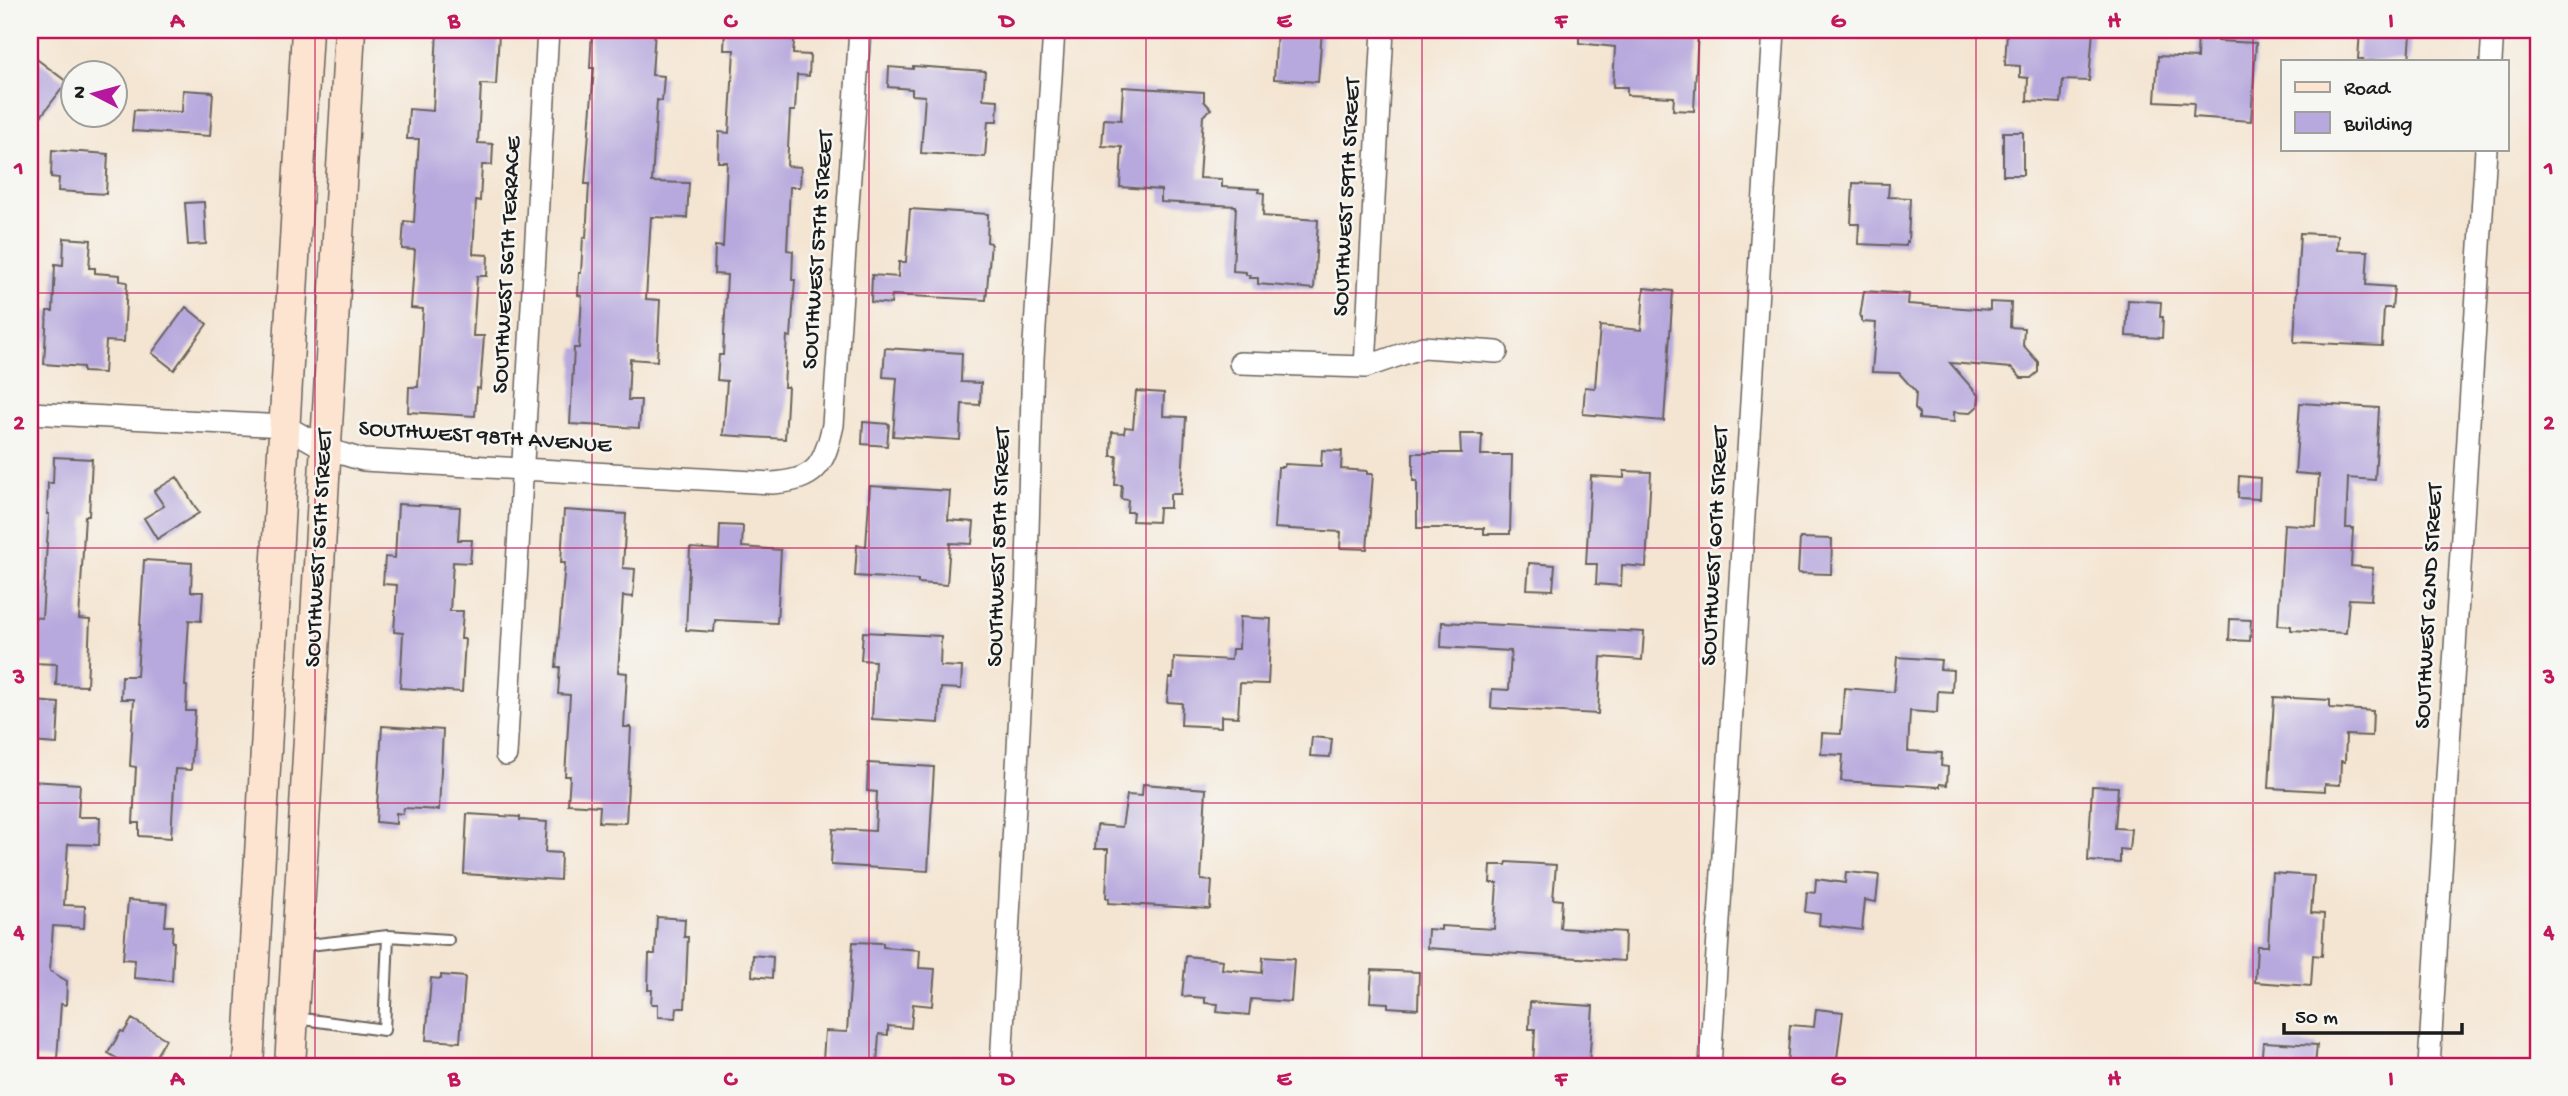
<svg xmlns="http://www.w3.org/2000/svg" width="2568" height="1096" font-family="'Gochi Hand',sans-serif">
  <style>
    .building { fill: #b7a9dd }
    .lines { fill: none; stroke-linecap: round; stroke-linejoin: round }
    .service-casing { stroke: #68625c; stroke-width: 14 }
    .minor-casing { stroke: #68625c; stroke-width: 24 }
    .secondary-casing { stroke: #68625c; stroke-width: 33 }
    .service { stroke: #fff; stroke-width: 10 }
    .minor { stroke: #fff; stroke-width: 21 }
    .secondary { stroke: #fde4d1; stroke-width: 30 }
    .grid { fill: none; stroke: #c2185b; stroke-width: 2; stroke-opacity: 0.55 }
    .labels { text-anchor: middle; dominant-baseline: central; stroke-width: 5; stroke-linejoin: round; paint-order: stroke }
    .street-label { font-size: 23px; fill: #1c1c1c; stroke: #f6f6f2 }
    .neatline { fill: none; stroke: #c2185b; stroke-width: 2.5 }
    .grid-label { font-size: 23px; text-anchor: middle; font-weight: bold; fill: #c2185b }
  </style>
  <rect width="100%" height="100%" fill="#f6f6f2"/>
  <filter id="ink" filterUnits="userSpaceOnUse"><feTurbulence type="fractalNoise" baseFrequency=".0143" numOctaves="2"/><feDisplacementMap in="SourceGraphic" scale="14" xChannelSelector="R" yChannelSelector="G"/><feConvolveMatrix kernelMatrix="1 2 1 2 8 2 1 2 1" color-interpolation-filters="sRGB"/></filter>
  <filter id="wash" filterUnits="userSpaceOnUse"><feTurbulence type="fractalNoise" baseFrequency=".00686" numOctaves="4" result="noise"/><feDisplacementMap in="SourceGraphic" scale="28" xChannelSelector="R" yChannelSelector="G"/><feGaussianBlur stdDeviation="1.57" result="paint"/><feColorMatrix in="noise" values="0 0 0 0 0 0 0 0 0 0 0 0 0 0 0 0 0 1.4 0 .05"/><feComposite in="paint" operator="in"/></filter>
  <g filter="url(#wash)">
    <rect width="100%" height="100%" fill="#f4e5d2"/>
    <g id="blocks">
      <path class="building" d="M437,30H496V33H499L496,85L481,84L478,143L493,144L492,165H482L480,201L476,200L473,254L488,255L487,276H477L473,336H484L480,389L477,388L475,416L408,412L409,387H418L423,309L411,308L415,250L402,249L404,221L414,222L419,139H407L409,109L433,111Z
        M592,30H655L652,75L664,76L662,101L657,100L652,182L689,183L687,218L651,217L646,299L660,300L657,361L630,359L628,400H641L639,428L570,424L574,348H579L582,296L578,295L579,273H581L583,237L586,238L589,184H585L594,68H590Z
        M725,30H795L793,54L810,55L809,76L797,75L795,111H790L787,166L801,167L800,187H790L787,250L793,251L792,280H795L791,337L787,336L784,387H788L785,439L723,435L727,381L717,380L719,355H723L727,275L714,274L715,246L723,247L727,162H718L719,132L729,133L734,50H724Z
        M1277,30H1322L1318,82L1274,79Z
        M1579,30H1698L1694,111L1673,110L1674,97L1627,95V87H1613L1615,47L1579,43Z
        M2007,30H2093L2089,81L2063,80L2061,103L2027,101L2028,78L2020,77V66L2005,65Z
        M2198,30H2218V41L2256,43L2251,121L2193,117L2194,103L2155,101L2158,56L2197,58Z
        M2360,31L2411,34L2409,61H2362L2363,59H2358Z
        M30,54L67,82L42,115L30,107Z
        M913,66L985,71L983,99L998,100L997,121H988L985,157L921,153L925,96L912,95V89L888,87L889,67L913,69Z
        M1123,87L1204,92V101L1211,109L1203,116L1199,178L1222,179V187L1259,189L1258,192L1264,193L1263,216L1318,220L1314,289L1258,284V278H1249L1250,275H1246V272L1233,271L1236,206L1161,202V190L1120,187L1122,147L1102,146L1104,119L1121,120Z
        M183,90L213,92L210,136L132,131L134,110L182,112Z
        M2003,132H2023V175H2003Z
        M52,150L108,154L106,194L58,191L59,178L51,177Z
        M1853,183L1889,184L1888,197L1910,198L1908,242L1906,241V246L1858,244L1859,224H1851Z
        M204,202L206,244L188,245L185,203Z
        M910,209L988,214L987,242L991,243L986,300L892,295L891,304L871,302L872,275L898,277L899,262H906Z
        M2300,233L2338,235L2337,250L2368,251L2366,285L2394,287L2392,308H2384L2382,346L2294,342Z
        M64,238L91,240L89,268H95V273L120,275V281L127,282L124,342L106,341L104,373L83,372V367L44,364L47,311H53L55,264L63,265Z
        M1644,288L1673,291L1664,421L1583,414L1585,387L1595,388L1600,326L1641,330Z
        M1864,291L1909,294L1908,304L1990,310V302L2011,303L2010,327L2024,328L2023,345L2038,362V372L2031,378H2021L2012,368L1950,363L1979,396L1978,406L1970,413L1954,412V422L1919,419V413L1915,409L1916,392L1899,373L1872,372L1876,323L1862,322V317H1860Z
        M2128,300L2161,302L2160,317H2163L2162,338L2126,336Z
        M186,307L207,324L174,370L152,353Z
        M885,348L962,353L961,382L981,383L980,405L962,404L960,440L893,436L897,378L883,377Z
        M1136,391L1164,393L1163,416L1186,417L1181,494H1170V508H1159L1158,522L1132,521L1133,512H1127L1128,500L1121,499L1122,485H1115L1117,456H1111L1112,432L1124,433L1125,427L1133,428Z
        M2300,403L2379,408L2375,480L2348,478L2346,528H2353L2351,566L2373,568L2371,600L2349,599L2346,633L2291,630V626L2278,625L2284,524L2316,526L2319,475L2295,473Z
        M863,422L889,424L887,446L862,444Z
        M1460,434H1482L1481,455H1512L1510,534H1484V528H1417V481H1413V453H1461Z
        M1322,450L1342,451L1341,469L1367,471V474H1373L1367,549L1340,548L1341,532L1274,528L1278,467H1284L1285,464L1321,466Z
        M54,457L92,459L89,516H85L79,619L90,620L87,686L56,685L57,664L30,663V617L42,618L49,514H47L48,483H53Z
        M1624,471L1651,472L1646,567L1622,565L1621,586L1596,584L1597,564H1586L1591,476L1624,478Z
        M2239,476L2260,478L2259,499L2238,498Z
        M177,477L199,513L157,539L144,518L164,506L154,491Z
        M870,486L950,491L948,520L974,522L972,544L950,543L947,585L918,583V580L855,576L857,545L866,546Z
        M398,504L460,507L458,540H472L470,563L453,562L450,611H463L461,639H465L462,692L400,688L403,633L394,632L397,585L383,584L385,557L395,558Z
        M564,510L626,514L623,568L635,569L633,597L623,596L618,672L627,673L624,727H631L626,823L599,822L600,806L568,804L570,776H565L570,695L558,694L560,667H556L565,563H561Z
        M720,525L743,526L742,547L781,550L777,623L715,620L714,632L686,630L690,548L719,550Z
        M1800,538L1832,539L1831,574L1798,573Z
        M144,560L192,563L191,592H203L201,621L189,620L185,686H187L186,711H195L191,770L175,769L171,838L139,836V823H133L136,767L130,766L134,699H121L122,676H137Z
        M1529,563L1555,565L1553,590L1527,589Z
        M1240,617L1271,619L1268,684L1240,683L1238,717L1221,716V727L1181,725L1182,703L1167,702L1169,678H1173L1174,657L1231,660L1232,649H1239Z
        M2230,619L2251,620L2250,641L2229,640Z
        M1442,622L1644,632L1642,660L1601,657L1598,714L1491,708L1492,689L1509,690L1511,651L1441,647Z
        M863,632L941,636L940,666L962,667L961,689L941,688L939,723L872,719L875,661L861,660Z
        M1897,657L1941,660L1940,669L1953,670L1952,692L1938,691L1937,713L1910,711L1908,751L1942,753L1941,766L1948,767L1947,785L1940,784V787L1841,781L1843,755L1821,754L1822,733L1841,734L1844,688L1894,692Z
        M2274,697L2330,700V708L2373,711L2372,736L2346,735L2345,762L2341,761L2340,785L2325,784V791L2269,788Z
        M34,701L59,703L57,744L31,742Z
        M382,726L443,730L439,810L404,808L403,814L396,813V824L376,822Z
        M1312,737L1332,739L1330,757L1310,756Z
        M868,763L934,767L928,871L831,865L833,829L875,831L877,792L867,791Z
        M30,781L80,784L78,817H100L99,845L68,844L64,905L85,906L84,928L53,926L50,971L67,981L66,1005L61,1004L57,1059L30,1058Z
        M1143,784L1206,789L1201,880L1212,881L1210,909L1108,903L1109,898H1106L1108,849H1095L1097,825L1122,827L1127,795L1142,796Z
        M2092,786L2118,787L2115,828L2131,829L2129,850L2120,849V863L2088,861Z
        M467,814L520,817V820L547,822L545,852L561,853L560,880L464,874Z
        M1507,862L1556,865L1553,899L1562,900L1560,928L1625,932L1624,961L1427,948L1428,929L1441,930V926L1494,929L1497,883H1490L1491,865H1506Z
        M1846,872L1879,875L1876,902L1865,900L1862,930L1819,925L1820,914L1805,912L1807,892L1815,893L1816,879L1845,883Z
        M2272,873L2314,876L2311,913L2324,914L2322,956L2313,955L2311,986L2255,982L2257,946H2268Z
        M128,900L167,903L165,926H173L172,942H174L172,981L134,978L135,960L123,959Z
        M657,917L685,919L684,937H688L685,1008H677L676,1018L658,1017V1004H651L652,990H648L649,954H655Z
        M853,942L883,943V947L920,950L919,968L935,969L932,1006L913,1004L911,1028L888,1026V1035L879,1034L877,1064L823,1060L825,1031L847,1032Z
        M753,955L773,957L772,978L752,976Z
        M1186,956L1223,960L1222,969L1262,973L1263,957L1294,959L1291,1002L1251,999L1249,1015L1217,1012L1218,1004L1205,1003V998L1182,996Z
        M1372,970L1419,972L1418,1009L1388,1007V1003L1370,1002Z
        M441,975L465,977L460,1042L426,1040L431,978L441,979Z
        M1530,1002L1593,1006L1589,1066L1533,1065L1535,1029H1529Z
        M1816,1009L1843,1012L1836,1066H1787L1790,1025L1814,1027Z
        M132,1019L166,1039L150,1066H130L108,1053L121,1031L124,1032Z
        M2263,1042L2317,1045L2315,1066H2261Z"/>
    </g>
  </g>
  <g filter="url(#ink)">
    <use href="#blocks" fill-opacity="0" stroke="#68625c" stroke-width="2"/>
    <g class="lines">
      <defs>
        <path id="service" d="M300,946L388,936L448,940
          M296,1018L384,1030L388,936"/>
        <path id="minor" d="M2491,61L2493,30
          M1240,363L1365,367L1423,347L1497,352
          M1365,367L1383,30
          M30,413L285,426L326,449L363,460L772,483C816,480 824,466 833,425L860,30
          M506,755L548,30
          M1001,1066L1026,599L1033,359L1054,30
          M1710,1066L1774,30
          M2429,1066L2486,149"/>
        <path id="secondary" d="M248,1066L307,30
          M290,1066L350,30"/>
      </defs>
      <use href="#service" class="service-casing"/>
      <use href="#minor" class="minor-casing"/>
      <use href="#secondary" class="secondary-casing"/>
      <use href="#service" class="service"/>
      <use href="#minor" class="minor"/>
      <use href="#secondary" class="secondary"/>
    </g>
  </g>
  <path class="grid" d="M315,30V1066M592,30V1066M869,30V1066M1146,30V1066M1422,30V1066M1699,30V1066M1976,30V1066M2253,30V1066M30,293H2538M30,548H2538M30,803H2538"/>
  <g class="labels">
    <g class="street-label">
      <text transform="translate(1348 197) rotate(-87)">SOUTHWEST 59TH STREET</text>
      <text transform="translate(819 250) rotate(-86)">SOUTHWEST 57TH STREET</text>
      <text transform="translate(508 265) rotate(-87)">SOUTHWEST 56TH TERRACE</text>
      <text transform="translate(485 438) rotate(4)">SOUTHWEST 98TH AVENUE</text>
      <text transform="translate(1716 546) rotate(-87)">SOUTHWEST 60TH STREET</text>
      <text transform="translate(1000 547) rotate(-88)">SOUTHWEST 58TH STREET</text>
      <text transform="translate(320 548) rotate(-87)">SOUTHWEST 56TH STREET</text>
      <text transform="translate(2430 606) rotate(-87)">SOUTHWEST 62ND STREET</text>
    </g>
  </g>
  <rect width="2568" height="1096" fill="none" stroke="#f6f6f2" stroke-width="77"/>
  <rect x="2281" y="60" width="228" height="91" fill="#f6f6f2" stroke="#9f9f9c" stroke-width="2"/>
  <rect x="2295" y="82" width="35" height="10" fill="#fde4d1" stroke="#9f9f9c" stroke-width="2"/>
  <text x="2344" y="94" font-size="21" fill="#1c1c1c">Road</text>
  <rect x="2295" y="112" width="35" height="21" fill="#b7a9dd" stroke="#9f9f9c" stroke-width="2"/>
  <text x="2344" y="130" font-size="21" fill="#1c1c1c">Building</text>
  <g transform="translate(94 94) rotate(276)"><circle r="33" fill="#f6f6f2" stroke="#9f9f9c" stroke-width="2"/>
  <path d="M0-5L12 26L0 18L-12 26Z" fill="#b5179e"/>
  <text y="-10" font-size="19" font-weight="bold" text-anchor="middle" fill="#1c1c1c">N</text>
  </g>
  <path d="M2284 1023v10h178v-10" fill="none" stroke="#1c1c1c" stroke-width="3.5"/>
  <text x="2295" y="1023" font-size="21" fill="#1c1c1c" stroke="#f6f6f2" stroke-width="5" paint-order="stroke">50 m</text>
  <rect x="38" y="38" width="2492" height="1020" class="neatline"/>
  <g class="grid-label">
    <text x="177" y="27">A</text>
    <text x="454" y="27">B</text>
    <text x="730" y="27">C</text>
    <text x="1007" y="27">D</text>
    <text x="1284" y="27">E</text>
    <text x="1561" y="27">F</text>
    <text x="1838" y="27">G</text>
    <text x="2114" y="27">H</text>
    <text x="2391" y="27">I</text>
    <text x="19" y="174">1</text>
    <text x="2549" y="174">1</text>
    <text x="19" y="429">2</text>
    <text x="2549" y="429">2</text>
    <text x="19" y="683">3</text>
    <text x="2549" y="683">3</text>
    <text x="19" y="938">4</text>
    <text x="2549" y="938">4</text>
    <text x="177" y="1085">A</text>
    <text x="454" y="1085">B</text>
    <text x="730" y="1085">C</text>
    <text x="1007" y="1085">D</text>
    <text x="1284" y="1085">E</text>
    <text x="1561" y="1085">F</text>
    <text x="1838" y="1085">G</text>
    <text x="2114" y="1085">H</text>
    <text x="2391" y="1085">I</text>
  </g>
</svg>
